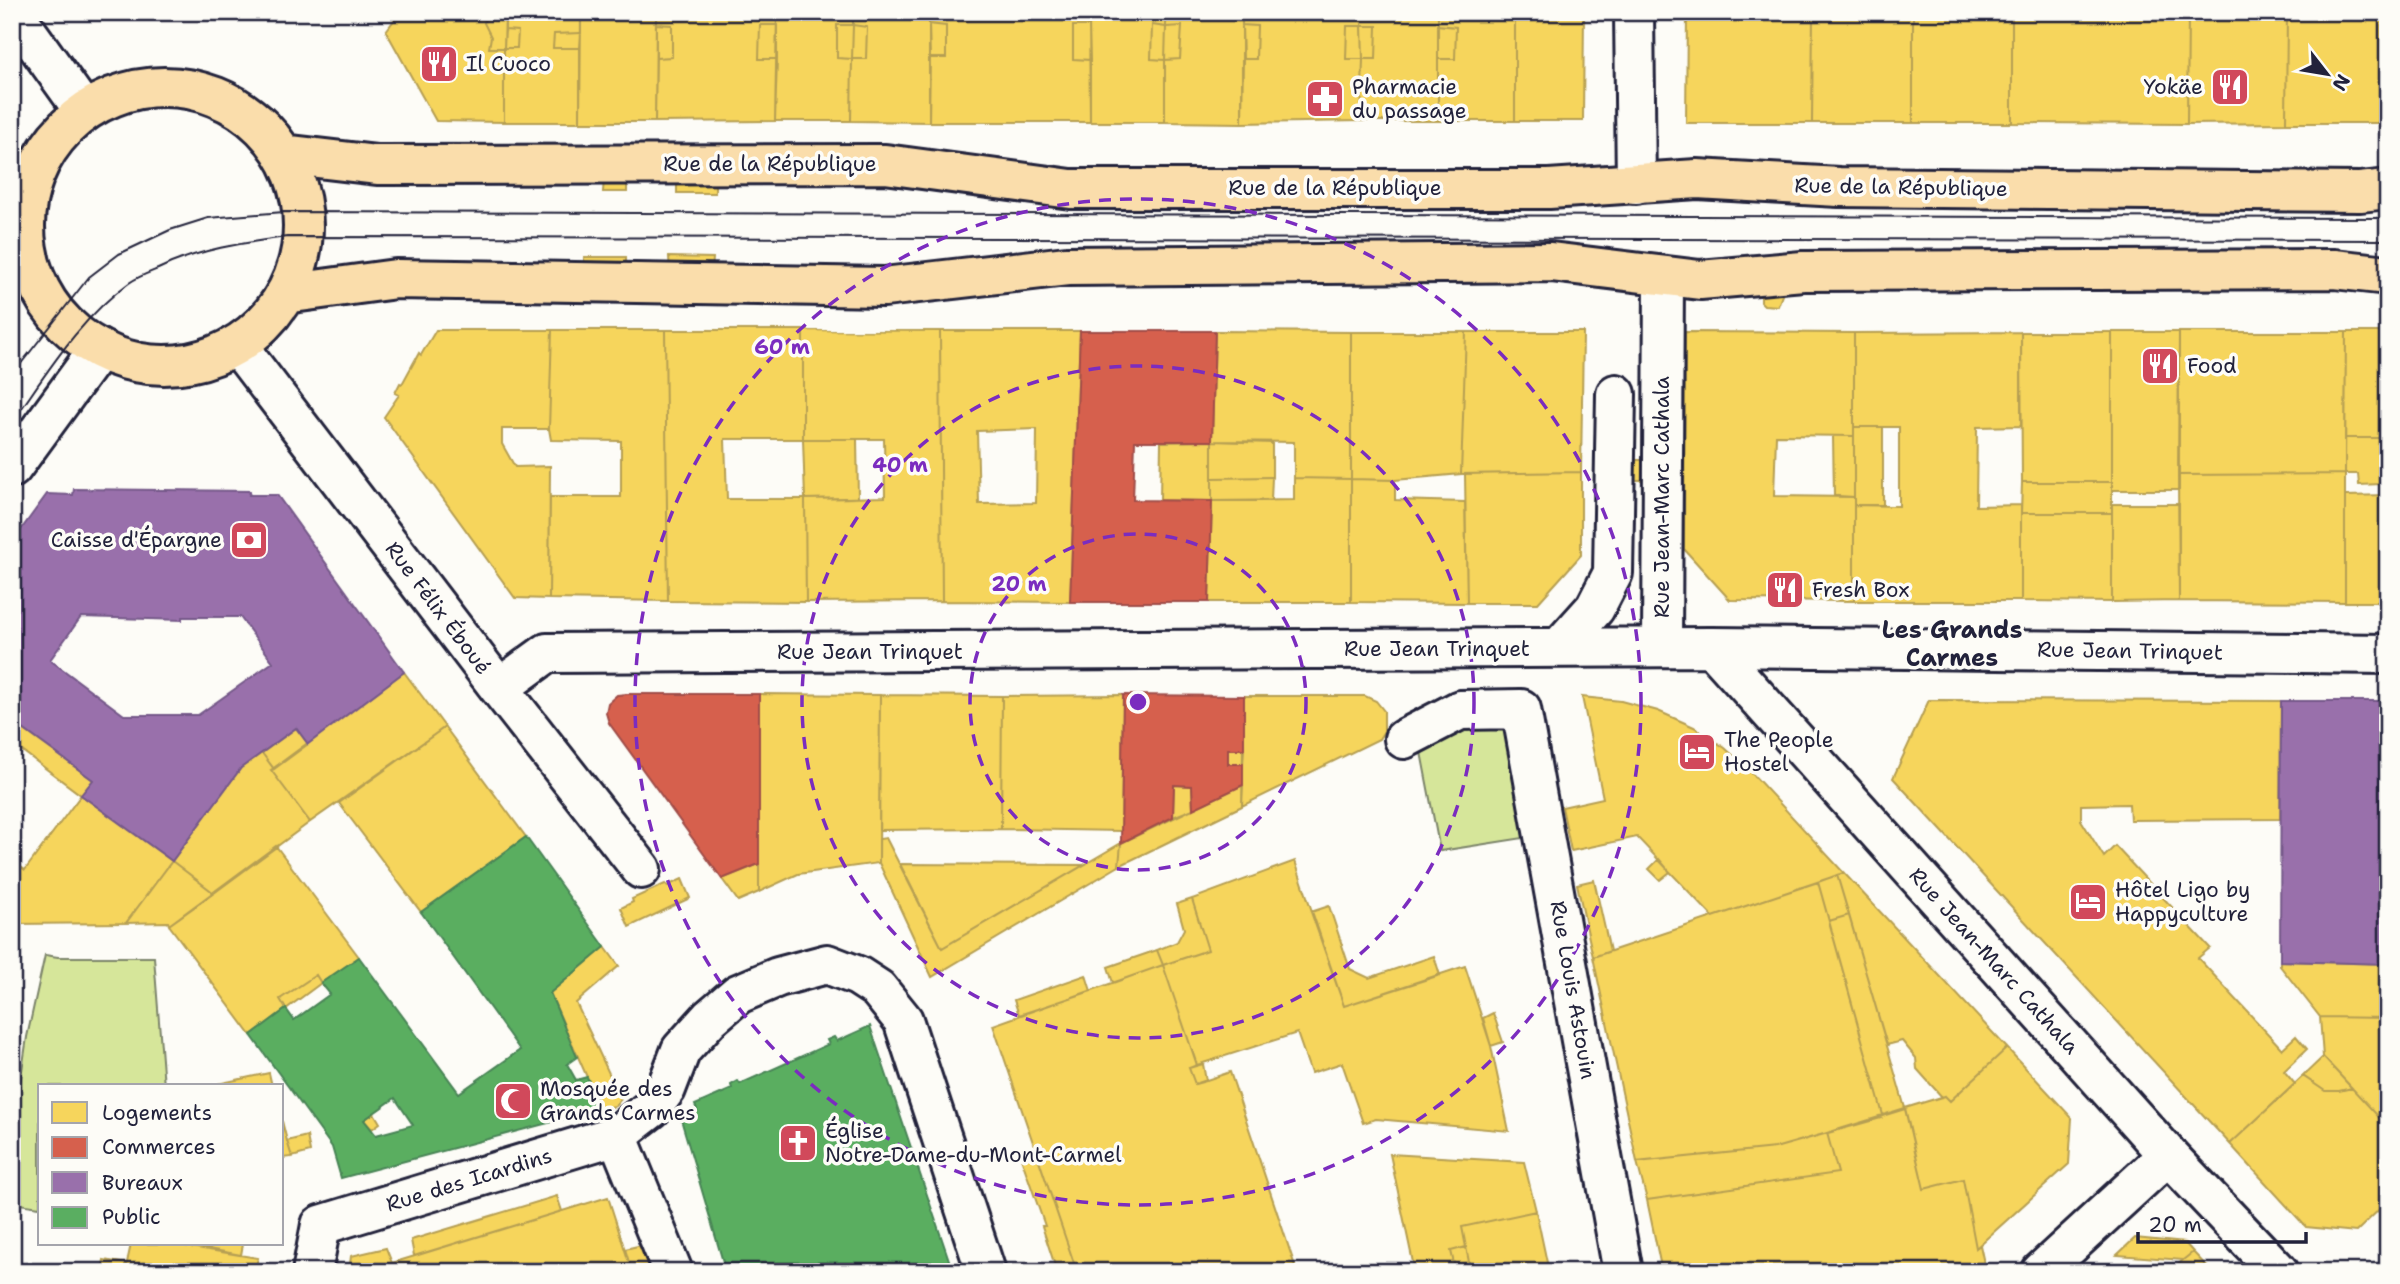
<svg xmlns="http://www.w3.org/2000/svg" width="2400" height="1284" font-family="'Shantell Sans',sans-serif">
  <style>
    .green { fill: #d6e69a; stroke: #7c846a; stroke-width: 2 }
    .homes { fill: #f6d55c; stroke: #b69f52; stroke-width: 2; fill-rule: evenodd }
    .shops { fill: #d6604d; stroke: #a04d48; stroke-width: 2 }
    .offices { fill: #9970ab; stroke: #755989; stroke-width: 2; fill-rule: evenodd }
    .public { fill: #5aae61; stroke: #498456; stroke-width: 2; fill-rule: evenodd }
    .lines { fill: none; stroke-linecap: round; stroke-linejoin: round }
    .minor-casing { stroke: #22223b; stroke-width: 44 }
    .major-casing { stroke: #22223b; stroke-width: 44 }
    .minor { stroke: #fdfcf7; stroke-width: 38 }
    .major { stroke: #faddab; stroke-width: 38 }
    .tram { stroke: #22223b; stroke-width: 2 }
    .ring { fill: none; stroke: #7b2cbf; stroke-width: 3.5; stroke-dasharray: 12 9 }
    .labels { text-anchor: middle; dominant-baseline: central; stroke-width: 7; stroke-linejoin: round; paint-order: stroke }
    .poi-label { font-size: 21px; fill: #22223b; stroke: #fdfcf7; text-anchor: start }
    .street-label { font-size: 21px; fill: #22223b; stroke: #fdfcf7 }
    .quarter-label { font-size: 24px; font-weight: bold; fill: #22223b; stroke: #fdfcf7 }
    .centre { fill: #7b2cbf; stroke: #fdfcf7; stroke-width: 3.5 }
    .ring-label { font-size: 21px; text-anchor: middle; font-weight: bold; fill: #7b2cbf; stroke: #fdfcf7; stroke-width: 7; stroke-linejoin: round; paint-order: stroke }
  </style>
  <rect width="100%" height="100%" fill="#fdfcf7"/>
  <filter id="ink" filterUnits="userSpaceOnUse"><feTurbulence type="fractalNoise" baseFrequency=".0143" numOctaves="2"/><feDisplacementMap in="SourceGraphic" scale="14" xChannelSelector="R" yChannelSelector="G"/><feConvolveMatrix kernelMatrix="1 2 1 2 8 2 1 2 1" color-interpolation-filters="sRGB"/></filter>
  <g filter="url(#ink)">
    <path class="green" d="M1465,728L1516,730L1530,837L1440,851L1421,752Z
      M45,955L58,957H154L164,1086H40V1207L12,1203V1138L27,1037Z"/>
    <path class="homes" d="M400,12H487L484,23L491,37L489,48H504V122L436,121L386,31Z
      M487,12H505L504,48H489L491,37L484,23Z
      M505,12H581V33L554,34L553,48H580V122H504V48H517L518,31L505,30Z
      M581,12H656L655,122H580Z
      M656,12H777V25H760L759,59H777L775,121L655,122L656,58L672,57V25L656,24Z
      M777,12H853V25H837V58L852,59L851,121H775Z
      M853,12H929V122L851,121L852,59H866L867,27L853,25Z
      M929,12H1089V26H1073V59L1090,60V122H929L930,58H946V26L929,24Z
      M1089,12H1166V27L1152,25L1151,59L1165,60V122H1090Z
      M1166,12H1242V123L1165,122V60L1180,59L1182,26L1166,27Z
      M1242,12H1362V26H1347L1346,59H1363L1361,121L1242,123L1243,59H1256L1257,26L1242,25Z
      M1362,12H1438V121H1361L1363,59H1376L1377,26H1362Z
      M1438,12H1515V121H1438V59H1455L1456,27L1438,25Z
      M1515,12H1584L1583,121H1515Z
      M1687,12H1813L1812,123H1686Z
      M1813,12H1913V123H1812Z
      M1913,12H2012V123H1913Z
      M2012,12H2188L2187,124L2012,123Z
      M2188,12H2287L2286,123L2187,124Z
      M2287,12H2388V123H2286Z
      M656,24L672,25V57L656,58Z
      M929,24L946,26V58H930Z
      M760,25H777V59H759Z
      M837,25H853L852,59L837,58Z
      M853,25L867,27L866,59H852Z
      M1152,25L1166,27L1165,60L1151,59Z
      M1242,25L1257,26L1256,59H1243Z
      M1438,25L1456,27L1455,59H1438Z
      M1073,26H1089L1090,60L1073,59Z
      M1182,26L1180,59L1165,60L1166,27Z
      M1347,26H1362L1363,59H1346Z
      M1362,26H1377L1376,59H1363Z
      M505,30L518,31L517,48H504Z
      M581,33L580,48H553L554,34Z
      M604,179H627V192H603Z
      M677,179L715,180V193H677Z
      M584,257H626V271L584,270Z
      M669,257L713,258L712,271H670Z
      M1779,292L1782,295L1778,306L1764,305L1761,302V294Z
      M436,330H552L549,429H502V444L515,467L550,466L549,599L515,598L384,417L399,395L395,393L400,383L402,384L419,353L421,355Z
      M552,330H665L668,601L549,599L550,497H621V441L551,440L549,429Z
      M665,330H803V439H725L727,499H805L806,602L668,601Z
      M803,330L940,331L942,601L806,602L805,499L885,497L884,439H803Z
      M940,331H1080L1070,602L942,601ZM1037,429L1036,503L979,504L977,431Z
      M1215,331L1351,332V479L1294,478V442L1212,441Z
      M1351,332H1466L1461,474L1395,480L1351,479Z
      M1466,332H1583L1581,472L1461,474Z
      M1685,332L1854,333V436L1776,435L1774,496L1854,497V601L1730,600L1684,549Z
      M2021,332V426L1977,427L1976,506L2021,505V601H1854V505L1899,506V427H1854V333Z
      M2021,332H2112V482H2022Z
      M2112,332H2179V490H2112Z
      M2179,332H2346L2345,474L2178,475Z
      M2346,332H2388V438H2345Z
      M1854,427H1883V505H1854Z
      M1833,436H1854V497L1834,496Z
      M2345,438H2388V474H2381V484L2359,485L2358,474H2345Z
      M803,439H857L858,498L805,499Z
      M1212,441V501L1160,500L1161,442Z
      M1212,441L1272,443V477L1212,478Z
      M1626,460H1647V480H1626Z
      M1581,472V555L1538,603H1467L1465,474Z
      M2345,474V602L2179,601L2178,475Z
      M1272,477L1271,501H1212V478Z
      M1294,478L1351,479V602H1209L1212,501L1294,500Z
      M1351,479L1395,480V500L1465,502L1467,603L1351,602Z
      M2022,482H2112V513H2021Z
      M2388,495V602H2345V496Z
      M2112,504H2179V601L2112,602Z
      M2021,513H2112V602L2021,601Z
      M404,672L445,727L310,822L271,770Z
      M759,694L880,695L879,863L798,874L759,892Z
      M880,695L1002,696L1001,829L879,830Z
      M1123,695L1121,831L1001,829L1002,696Z
      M1244,696H1365L1376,701L1384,711V731L1379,739L1242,806Z
      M1582,697L1621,701L1658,711L1694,727L1725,748L1747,768L1844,873L1713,917L1637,837L1571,851L1562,807L1603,798Z
      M1929,700L2281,701L2280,819L2130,820L2129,804L2081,805V820L2104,857L2115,846L2210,948L2198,958L2282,1049L2296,1036L2307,1049L2284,1071L2295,1084L2230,1144L1893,778Z
      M445,727L526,837L421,912L339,803Z
      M296,728L308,744L274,769L262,753Z
      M23,729L93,780L81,795L13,744Z
      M1228,749H1244L1243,764H1228Z
      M262,753L274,769L271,770L310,822L214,893L172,861L241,768Z
      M1174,785L1192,786L1193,809L1173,817Z
      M1243,785L1242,806L1119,866L1121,843Z
      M81,795L172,861L126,923L12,924V861L25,870Z
      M886,838L942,948L1121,843L1119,866L932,977L879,863V839Z
      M276,846L359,957L321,983L316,975L280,999L286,1009L251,1035L169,925Z
      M1659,859L1670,872L1660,880L1649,869Z
      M172,861L214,893L169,925L168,922L126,923Z
      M1295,861L1344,1006L1465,966L1491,1046L1509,1131L1376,1119L1363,1123L1342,1063L1311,1073L1297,1033L1197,1065L1163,965L1208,950L1192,899Z
      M759,864V892L738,901L722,879Z
      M900,864L1084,865L942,948Z
      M1844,873L2007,1048L1950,1101L1945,1096L1942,1097L1917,1069L1916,1058L1902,1041L1887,1045L1837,875Z
      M1837,875L1849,915L1829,921L1818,882Z
      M682,879L690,898L629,927L621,908L633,902L632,899L665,884L667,886Z
      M1594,880L1610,951L1593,957L1577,884Z
      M1818,882L1883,1115L1879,1116L1881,1118L1775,1148L1637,1162L1593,957Z
      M1192,899L1208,950L1163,965L1157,950L1177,942L1184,929L1177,904Z
      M1329,906L1350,969L1369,978L1434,956L1440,975L1344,1006L1311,912Z
      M1849,915L1905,1108L1883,1115L1829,921Z
      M605,947L619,966L576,1003L621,1099L615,1106L601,1109L550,993Z
      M1157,950L1163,965L1113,983L1108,967Z
      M2280,961L2388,964V1018L2320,1017L2280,966Z
      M1163,965L1197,1065L1189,1068L1195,1084L1230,1072L1297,1272H1077L993,1025Z
      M316,975L321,983L286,1009L280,999Z
      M1086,975L1091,991L1019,1015L1014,1000Z
      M1493,1013L1503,1042L1491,1046L1483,1018Z
      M2320,1017L2388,1018V1127L2323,1057Z
      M2007,1048L2072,1118L2069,1164L1976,1248L1963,1179L1924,1189L1905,1108L1945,1096L1950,1101Z
      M2323,1057L2352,1088L2339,1091H2325L2303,1076Z
      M1203,1064L1206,1081L1195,1084L1189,1068Z
      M269,1073L272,1086H208Z
      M2303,1076L2325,1091H2339L2352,1088L2388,1127V1201L2356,1232L2306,1227L2230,1144Z
      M1905,1109L1924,1189L1963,1179L1976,1248L1980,1245L1985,1268L1975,1272H1662L1647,1200L1838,1173L1827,1133Z
      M374,1113L380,1123L372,1129L364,1120Z
      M282,1121L287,1141L292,1157L282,1158Z
      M1827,1133L1838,1173L1647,1200L1637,1162L1775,1148Z
      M307,1136L310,1152L292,1157L287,1141Z
      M1035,1147L1041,1166L1077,1272H1057L1042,1226H1045L1019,1152Z
      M1390,1154L1524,1162L1536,1211L1462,1227L1466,1247L1451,1251L1456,1272H1415Z
      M557,1196L562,1211L414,1256L411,1240Z
      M608,1197L632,1272H361L392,1263Z
      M1536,1211L1549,1272H1471L1462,1227Z
      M2135,1238L2185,1243L2193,1252L2183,1260L2117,1255Z
      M131,1244H172L258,1258L255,1272H125Z
      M181,1244H243L241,1255Z
      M642,1245L650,1272H632L625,1249Z
      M1466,1247L1471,1272H1456L1451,1251Z
      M386,1248L392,1263L361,1272H349L351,1256Z
      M2193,1252L2212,1272H2170L2183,1260Z
      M104,1260L127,1264L125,1272H102Z"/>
    <path class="shops" d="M1080,331H1215L1212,441H1135L1133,500L1212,501L1209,602H1070Z
      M627,694H759V864L722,879L609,723L606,713L608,703L617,695Z
      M1123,695L1244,696V749H1228V764H1243V785L1193,809L1192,786L1174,785L1173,817L1121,843Z"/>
    <path class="offices" d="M74,489L250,491L249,495H277L404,672L308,744L296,728L241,768L172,861L81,795L93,780L23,729L12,744V542L47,494L73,495ZM81,617L182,620V617H240L273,662L198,715H124L50,660Z
      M2281,701H2388V964L2280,961Z"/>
    <path class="public" d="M526,837L605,947L550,993L577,1057L567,1064L576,1080L587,1077L601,1109L341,1178L332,1147L251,1035L286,1009L294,1020L330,994L321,983L359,957L459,1093L520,1050L421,912ZM395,1098L413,1125L376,1135L364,1120Z
      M870,1026L953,1272H726L680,1116L697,1110L695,1105L732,1089L731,1085L738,1081L740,1084L829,1044L827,1040L834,1037L837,1041Z"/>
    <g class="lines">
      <defs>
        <path id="minor" d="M13,12L84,111
          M1634,12L1636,184
          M237,345L499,688L641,869
          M12,468L99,349
          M1662,647L1664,276
          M1712,647L2168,1155L2279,1272
          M1559,648L1595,608L1613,573L1616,394
          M499,688L547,653L1712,647L2388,654
          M1404,739L1460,710L1521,709L1623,1272
          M617,1135L673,1272
          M312,1272L321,1225L617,1135L652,1108L666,1089L681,1050L710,1018L738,994L778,977L827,964L858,976L878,989L903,1020L986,1272
          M2041,1272L2168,1155"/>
        <path id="major" d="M25 226a139 139 0 1 1 278 0a139 139 0 1 1-278 0Z
          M283,154L377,165L885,164L1071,189H1549L1697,179L1839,187L2360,192L2388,189
          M285,294L396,279L884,287L1067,266L1551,262L1700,280L1803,271L2334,269L2388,275"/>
      </defs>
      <use href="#minor" class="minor-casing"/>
      <use href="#major" class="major-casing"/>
      <use href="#minor" class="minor"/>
      <use href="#major" class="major"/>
      <path class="tram" d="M12,375L89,277L119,254L170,230L208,218L284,212L2388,218
        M12,422C47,373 80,318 129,283C137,277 148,273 158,269C199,249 241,243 287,237L2388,240"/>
    </g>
  </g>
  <g class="ring">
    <circle cx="1138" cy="702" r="168"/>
    <circle cx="1138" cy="702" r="336"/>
    <circle cx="1138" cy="702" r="503"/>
  </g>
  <defs>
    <symbol id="restaurant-square" viewBox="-11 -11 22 22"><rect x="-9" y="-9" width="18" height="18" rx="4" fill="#d1495b" stroke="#fdfcf7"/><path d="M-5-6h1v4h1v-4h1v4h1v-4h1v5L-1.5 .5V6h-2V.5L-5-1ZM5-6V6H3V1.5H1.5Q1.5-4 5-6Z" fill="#fff"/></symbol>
    <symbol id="pharmacy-square" viewBox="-11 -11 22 22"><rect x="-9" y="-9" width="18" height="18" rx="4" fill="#d1495b" stroke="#fdfcf7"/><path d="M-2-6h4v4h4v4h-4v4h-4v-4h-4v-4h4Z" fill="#fff"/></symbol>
    <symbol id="bank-square" viewBox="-11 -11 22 22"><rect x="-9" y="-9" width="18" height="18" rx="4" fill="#d1495b" stroke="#fdfcf7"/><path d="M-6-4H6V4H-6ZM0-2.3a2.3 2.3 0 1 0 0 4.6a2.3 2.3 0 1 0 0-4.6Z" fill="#fff"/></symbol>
    <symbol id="hotel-square" viewBox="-11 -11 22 22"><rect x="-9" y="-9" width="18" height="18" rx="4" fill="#d1495b" stroke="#fdfcf7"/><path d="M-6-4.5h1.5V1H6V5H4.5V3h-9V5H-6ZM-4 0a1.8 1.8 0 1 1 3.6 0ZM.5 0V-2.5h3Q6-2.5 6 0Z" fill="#fff"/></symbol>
    <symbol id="mosque-square" viewBox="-11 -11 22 22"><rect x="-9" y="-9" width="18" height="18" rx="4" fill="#d1495b" stroke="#fdfcf7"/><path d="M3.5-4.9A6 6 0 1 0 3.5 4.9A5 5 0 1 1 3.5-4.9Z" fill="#fff"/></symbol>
    <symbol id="church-square" viewBox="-11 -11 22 22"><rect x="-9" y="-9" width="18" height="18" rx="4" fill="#d1495b" stroke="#fdfcf7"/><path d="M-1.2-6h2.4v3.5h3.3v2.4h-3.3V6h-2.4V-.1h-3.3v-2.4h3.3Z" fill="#fff"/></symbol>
  </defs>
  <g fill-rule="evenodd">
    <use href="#restaurant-square" x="417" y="42" width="44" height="44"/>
    <use href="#restaurant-square" x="2208" y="65" width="44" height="44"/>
    <use href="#pharmacy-square" x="1303" y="77" width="44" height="44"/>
    <use href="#restaurant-square" x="2138" y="344" width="44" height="44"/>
    <use href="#bank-square" x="227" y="518" width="44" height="44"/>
    <use href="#restaurant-square" x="1763" y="568" width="44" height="44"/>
    <use href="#hotel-square" x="1675" y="730" width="44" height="44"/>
    <use href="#hotel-square" x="2066" y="880" width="44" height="44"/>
    <use href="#mosque-square" x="491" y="1079" width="44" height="44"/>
    <use href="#church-square" x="776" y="1121" width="44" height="44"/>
  </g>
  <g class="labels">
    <g class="poi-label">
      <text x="466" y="64">Il Cuoco</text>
      <text x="1352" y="87">Pharmacie<tspan x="1352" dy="24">du passage</tspan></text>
      <text x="2203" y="87" text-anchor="end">Yokäe</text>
      <text x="2187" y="366">Food</text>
      <text x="222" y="540" text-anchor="end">Caisse d'Épargne</text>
      <text x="1812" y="590">Fresh Box</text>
      <text x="1724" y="740">The People<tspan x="1724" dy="24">Hostel</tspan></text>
      <text x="2115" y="890">Hôtel Ligo by<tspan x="2115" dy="24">Happyculture</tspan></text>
      <text x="540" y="1089">Mosquée des<tspan x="540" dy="24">Grands Carmes</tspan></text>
      <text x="825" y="1131">Église<tspan x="825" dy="24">Notre-Dame-du-Mont-Carmel</tspan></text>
    </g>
    <g class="street-label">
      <text x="770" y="164">Rue de la République</text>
      <text transform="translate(1901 187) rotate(1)">Rue de la République</text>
      <text x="1335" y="188">Rue de la République</text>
      <text transform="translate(1662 497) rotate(-90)">Rue Jean-Marc Cathala</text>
      <text transform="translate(438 608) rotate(53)">Rue Félix Éboué</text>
      <text x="1437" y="649">Rue Jean Trinquet</text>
      <text transform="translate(2130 651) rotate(1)">Rue Jean Trinquet</text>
      <text x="870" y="652">Rue Jean Trinquet</text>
      <text transform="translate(1994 961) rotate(48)">Rue Jean-Marc Cathala</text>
      <text transform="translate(1573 990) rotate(80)">Rue Louis Astouin</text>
      <text transform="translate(469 1180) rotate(-17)">Rue des Icardins</text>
    </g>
    <g class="quarter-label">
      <text x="1952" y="630">Les Grands<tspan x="1952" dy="28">Carmes</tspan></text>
    </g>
  </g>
  <circle cx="1138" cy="702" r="10" class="centre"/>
  <g class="ring-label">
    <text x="782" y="354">60 m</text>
    <text x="900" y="472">40 m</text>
    <text x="1019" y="591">20 m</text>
  </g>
  <rect width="2400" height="1284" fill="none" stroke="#fdfcf7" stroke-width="42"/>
  <rect x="21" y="21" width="2358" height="1242" fill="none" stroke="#22223b" stroke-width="2.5" filter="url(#ink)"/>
  <rect x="38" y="1084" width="245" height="161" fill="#fdfcf7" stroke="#a5a5ac" stroke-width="2"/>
  <rect x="52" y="1102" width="35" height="21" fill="#f6d55c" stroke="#a5a5ac" stroke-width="2"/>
  <text x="102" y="1120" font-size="21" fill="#22223b">Logements</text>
  <rect x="52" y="1137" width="35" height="21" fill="#d6604d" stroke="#a5a5ac" stroke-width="2"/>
  <text x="102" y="1154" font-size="21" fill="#22223b">Commerces</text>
  <rect x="52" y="1172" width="35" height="21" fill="#9970ab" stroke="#a5a5ac" stroke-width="2"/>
  <text x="102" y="1190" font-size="21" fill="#22223b">Bureaux</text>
  <rect x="52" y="1207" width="35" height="21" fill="#5aae61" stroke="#a5a5ac" stroke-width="2"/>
  <text x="102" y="1224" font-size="21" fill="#22223b">Public</text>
  <g transform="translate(2327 74) rotate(121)" stroke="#fdfcf7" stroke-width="5" paint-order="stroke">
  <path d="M0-5L12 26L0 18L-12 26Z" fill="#22223b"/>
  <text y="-10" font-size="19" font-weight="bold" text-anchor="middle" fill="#22223b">N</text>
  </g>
  <path d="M2138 1232v10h168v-10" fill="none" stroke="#22223b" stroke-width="3.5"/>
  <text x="2148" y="1232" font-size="21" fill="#22223b" stroke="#fdfcf7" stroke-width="5" paint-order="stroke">20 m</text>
</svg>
